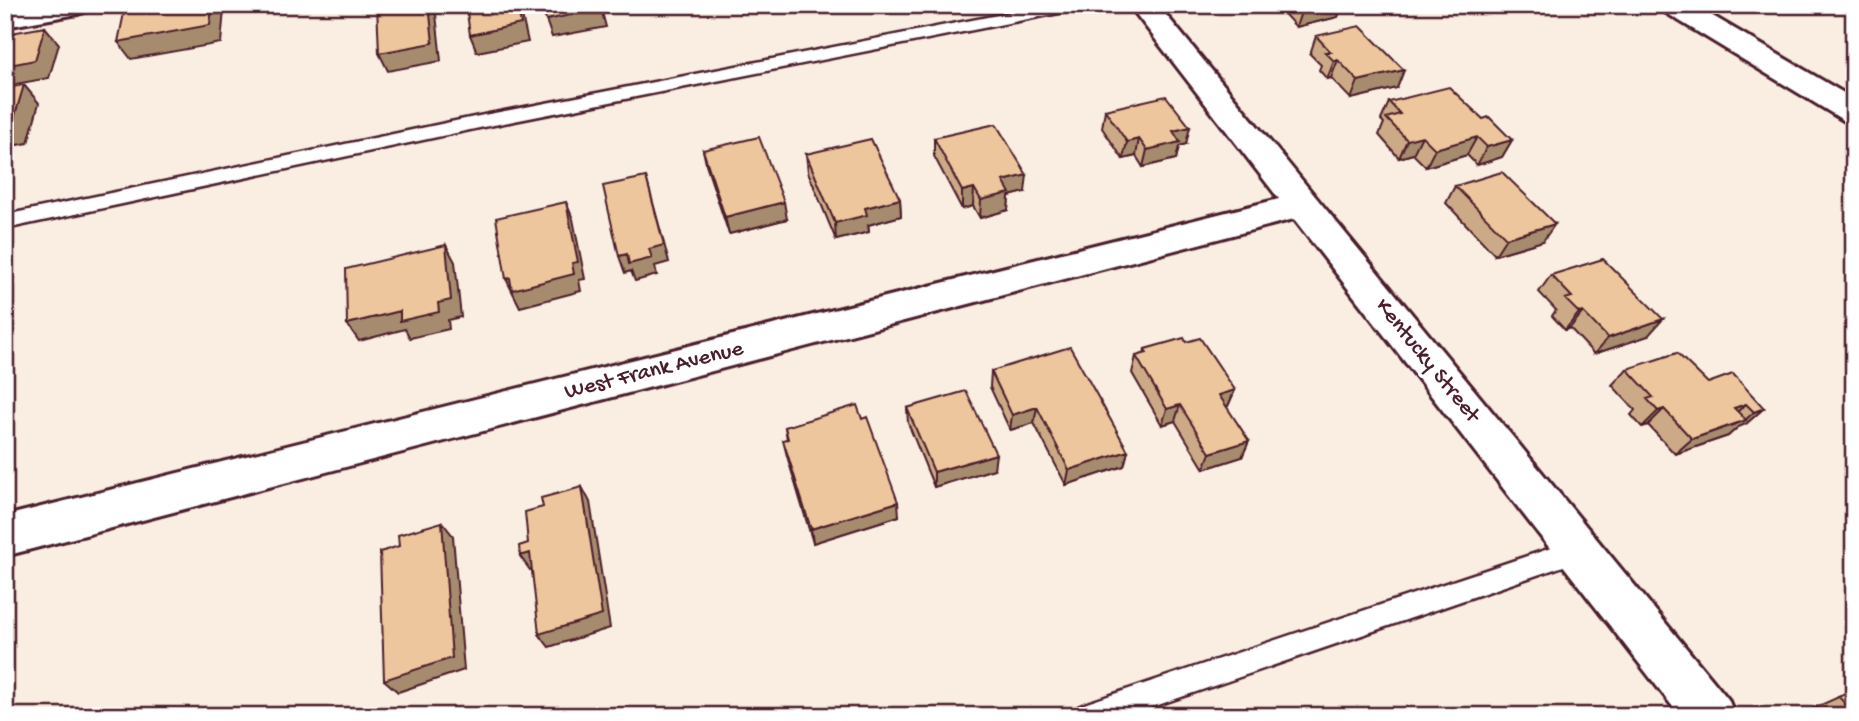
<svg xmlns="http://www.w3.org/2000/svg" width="1859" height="721" font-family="'Gochi Hand',sans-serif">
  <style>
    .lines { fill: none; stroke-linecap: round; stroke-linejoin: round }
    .service-casing { stroke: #4a1f2b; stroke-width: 5 }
    .minor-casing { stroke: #4a1f2b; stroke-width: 6 }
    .tertiary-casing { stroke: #4a1f2b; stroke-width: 6 }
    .service { fill: #fff; fill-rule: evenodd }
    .minor { fill: #fff; fill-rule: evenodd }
    .tertiary { fill: #fff; fill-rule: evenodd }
    .wall { fill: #cdaa87; stroke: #4a1f2b; stroke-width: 2 }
    .shaded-wall { fill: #a78b6e; stroke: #4a1f2b; stroke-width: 2 }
    .building { fill: #eec69d; stroke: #4a1f2b; stroke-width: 2 }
    .labels { text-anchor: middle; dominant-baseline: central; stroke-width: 7; stroke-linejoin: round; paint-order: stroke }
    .street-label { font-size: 23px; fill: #4a1f2b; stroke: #fff }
  </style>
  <rect width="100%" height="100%" fill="#faeee2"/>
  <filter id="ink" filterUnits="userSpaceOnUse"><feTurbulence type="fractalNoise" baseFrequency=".0143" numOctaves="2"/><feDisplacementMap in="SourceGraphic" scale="14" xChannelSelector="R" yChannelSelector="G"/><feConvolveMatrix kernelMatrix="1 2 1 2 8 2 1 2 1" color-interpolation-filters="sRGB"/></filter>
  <g filter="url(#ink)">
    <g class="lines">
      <defs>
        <path id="service" d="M1049,5H1082L1074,10L484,127L5,229V215L484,115Z
          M1578,539L1586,542L1590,550L1586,558L1578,561L1126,716H1074L1078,707L1087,703Z"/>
        <path id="minor" d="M28,5H92L88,11L78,14L5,27V9Z
          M1129,5H1158L1728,699L1735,716H1680L1294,219L5,556V516L1279,199Z"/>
        <path id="tertiary" d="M1659,5H1694L1854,99V123L1843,120L1663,11Z"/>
      </defs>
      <use href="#service" class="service-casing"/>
      <use href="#minor" class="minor-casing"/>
      <use href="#tertiary" class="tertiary-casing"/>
      <use href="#service" class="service"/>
      <use href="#minor" class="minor"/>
      <use href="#tertiary" class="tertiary"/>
    </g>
    <path class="wall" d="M1276,5H1342L1338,17L1296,27Z
      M1316,36L1404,70L1397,88L1351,99L1331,78L1327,79L1319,70L1321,65L1310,54Z
      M1389,102L1483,119L1512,140L1502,157L1477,165L1467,155L1426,167L1413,154L1399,158L1379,135L1384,123L1381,120Z
      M1105,110L1186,144L1179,146L1176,159L1143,167L1136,156L1123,159L1102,128Z
      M934,138L1025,192L1009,196L1008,210L980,218L973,206L962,209L934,156Z
      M703,150L787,219L729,234L707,168Z
      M806,154L900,199L901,216L868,225L869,232L836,240L808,172Z
      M1455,186L1543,241L1495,255L1446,203Z
      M1551,275L1648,336L1594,354L1570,328L1565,330L1552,316L1556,310L1539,292Z
      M1186,342L1235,390L1228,406L1226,407L1249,441L1242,457L1204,469L1175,421L1162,425L1132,373L1136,356L1144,354L1145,349Z
      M1627,369L1764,408L1746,424L1738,427L1728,436L1675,454L1648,425L1642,427L1631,415L1635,410L1612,385Z
      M991,371L1128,451L1124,466L1066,485L1034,423L1010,430L990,387Z
      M907,408L994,469L934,487L908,423Z
      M862,419L899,516L813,543L787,456L783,440L787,439L785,427Z
      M1854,690V716H1821L1814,708Z"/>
    <path class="shaded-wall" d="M212,5H221L224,10L221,43L131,59L118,42Z
      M429,5H435L441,61L388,71L379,53Z
      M517,5H523L525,11L526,15L522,16L528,42L477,52L470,35Z
      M540,5H544L548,17H544Z
      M600,5L606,27L552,37L546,20Z
      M1319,5H1342L1338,17L1296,27L1302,9Z
      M45,27L59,44L49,78L5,86V66Z
      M1338,60L1331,78L1327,79L1334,61Z
      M1404,70L1397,88L1351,99L1358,81Z
      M24,85L39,103L28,143L5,147V126Z
      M1190,127L1186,144L1179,146L1176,159L1143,167L1147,150L1173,131Z
      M1422,136L1413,154L1399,158L1407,140Z
      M1477,137L1467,155L1426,167L1435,149Z
      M1139,139L1136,156L1123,159L1127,142Z
      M1512,140L1502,157L1477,165L1487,147Z
      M1027,175L1025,192L1009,196L1008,210L980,218L981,200L1003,181Z
      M646,177L669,262L655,266L657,275L635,281L631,271L625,273L619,256L649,249Z
      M974,188L973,206L962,209V191Z
      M900,199L901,216L868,225L869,232L836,240L835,223L865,208Z
      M566,202L573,219L585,279L579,280L581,291L520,307L506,279L572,263Z
      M784,202L787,219L729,234L725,217Z
      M1555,224L1543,241L1495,255L1506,238Z
      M446,245L455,262L461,317L448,320L449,329L410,338L405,329L359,341L347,324L400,311L438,303Z
      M1583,312L1570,328L1565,330L1579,313Z
      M1663,319L1648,336L1594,354L1608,338Z
      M1235,390L1228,406L1213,411L1219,395Z
      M1746,404L1728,420L1734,408Z
      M1180,405L1175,421L1162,425L1167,409Z
      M1037,407L1034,423L1010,430L1012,415Z
      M1764,408L1746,424L1738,427L1728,436L1675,454L1692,439L1744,421L1754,412Z
      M1664,409L1648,425L1642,427L1658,411Z
      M1249,441L1242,457L1204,469L1210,453Z
      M1128,451L1124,466L1066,485L1069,470Z
      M996,454L994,469L934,487V472Z
      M582,487L590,502L610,628L549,647L539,634Z
      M898,502L899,516L813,543L811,529Z
      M442,522L453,536L464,670L398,692L384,680Z
      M530,553L539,567L530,570L520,556Z"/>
    <path class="building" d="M143,5H212L210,25L118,42L125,8Z
      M377,5H429L433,43L379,53Z
      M466,5H517L521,24L470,35Z
      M543,5H600L601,9L546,20Z
      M1298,5H1319L1302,9Z
      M1360,26L1404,70L1358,81L1338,60L1334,61L1325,52H1331L1316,36Z
      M45,27L35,60L5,66V34Z
      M24,85L12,125L5,126V88Z
      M1449,87L1483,119L1489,117L1512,140L1487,147L1477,137L1435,149L1422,136L1407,140L1386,118L1400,114L1389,102Z
      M1166,96L1190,127L1173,131L1180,142L1147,150L1139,139L1127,142L1105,110Z
      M996,124L1027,175L1003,181L1010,193L981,200L974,188L962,191L934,138Z
      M759,137L784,202L725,217L703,150Z
      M871,139L900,199L865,208L867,215L835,223L806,154Z
      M1502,172L1555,224L1506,238L1455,186Z
      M646,177L664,245L649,249L652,258L629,264L627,254L619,256L603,186Z
      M566,202L578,262L572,263L574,274L512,290L510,278L506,279L496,218Z
      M446,245L451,300L438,303L439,312L400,321V311L347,324L346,269Z
      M1603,259L1663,319L1608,338L1583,312L1579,313L1565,299L1572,297L1551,275Z
      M1184,338L1186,342L1200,338L1235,390L1219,395L1249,441L1210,453L1180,405L1167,409L1136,356L1147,353L1145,349Z
      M1070,347L1128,451L1069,470L1037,407L1012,415L991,371Z
      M1677,353L1708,383L1733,374L1764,408L1754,412L1746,404L1734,408L1746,420L1692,439L1664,409L1658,411L1647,399L1653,397L1627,369Z
      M966,391L996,454L934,472L907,408Z
      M857,405L862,419L867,417L898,502L811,529L783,440L788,439L785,427Z
      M582,487L602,615L539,634L530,553L520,556L519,546L528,543L525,512L543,507L541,498Z
      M442,522L452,658L384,680L380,552L399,546L398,535Z
      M1854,690V714L1838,696Z"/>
  </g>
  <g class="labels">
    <g class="street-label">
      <text transform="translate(1427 361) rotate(51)">Kentucky Street</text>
      <text transform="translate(654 371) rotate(-14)">West Frank Avenue</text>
    </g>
  </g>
  <rect width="1859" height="721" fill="none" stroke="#fff" stroke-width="28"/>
  <rect x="14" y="14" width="1831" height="693" fill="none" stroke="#4a1f2b" stroke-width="2.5" filter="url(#ink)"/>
</svg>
